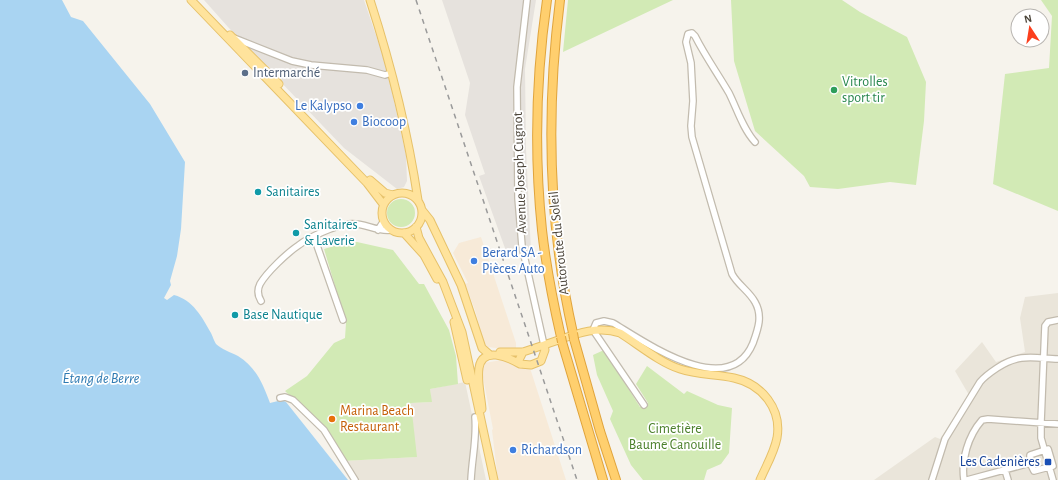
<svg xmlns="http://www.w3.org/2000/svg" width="1058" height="480" font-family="'Alegreya Sans',sans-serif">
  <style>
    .residential { fill: #eae5da }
    .commercial { fill: #f7ead8 }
    .industrial { fill: #e6e2dd }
    .green { fill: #d2eab5 }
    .water { fill: #a9d4f2 }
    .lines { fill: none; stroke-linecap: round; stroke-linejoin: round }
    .minor-casing { stroke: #c2bbae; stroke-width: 8 }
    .major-casing { stroke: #e6c16a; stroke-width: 9 }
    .highway-casing { stroke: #e0a43c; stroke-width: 10 }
    .minor { stroke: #fff; stroke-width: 5.5 }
    .major { stroke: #ffe39c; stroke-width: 7 }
    .highway { stroke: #ffcf6e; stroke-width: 8 }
    .rail { stroke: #9a9a9a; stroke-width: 1.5; stroke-dasharray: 5 5; stroke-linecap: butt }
    .highway-bridge-casing { stroke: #e0a43c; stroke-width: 10; stroke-linecap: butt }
    .highway-bridge { stroke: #ffcf6e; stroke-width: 8 }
    .service-dot { fill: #5c6f8a; stroke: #fff; stroke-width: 1.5 }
    .leisure-dot { fill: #2e9e5b; stroke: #fff; stroke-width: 1.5 }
    .shop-dot { fill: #3f7fe0; stroke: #fff; stroke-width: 1.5 }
    .culture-dot { fill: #0f9aa8; stroke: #fff; stroke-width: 1.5 }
    .food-dot { fill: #e8710a; stroke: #fff; stroke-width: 1.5 }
    .transit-dot { fill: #1a4fb4; stroke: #fff; stroke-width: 1.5 }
    .labels { text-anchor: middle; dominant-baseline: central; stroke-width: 3.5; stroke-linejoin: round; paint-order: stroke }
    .service-label { font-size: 14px; fill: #4e5e75; stroke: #fff; text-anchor: start }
    .leisure-label { font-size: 14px; fill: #27864d; stroke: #fff; text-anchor: start }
    .shop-label { font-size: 14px; fill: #366cbe; stroke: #fff; text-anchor: start }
    .street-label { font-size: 14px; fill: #4b4439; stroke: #fff }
    .culture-label { font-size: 14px; fill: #0d838f; stroke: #fff; text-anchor: start }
    .food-label { font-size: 14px; fill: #c56008; stroke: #fff; text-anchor: start }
    .park-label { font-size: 14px; fill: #4a7f2a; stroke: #fff }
    .transit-label { font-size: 14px; fill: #164399; stroke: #fff; text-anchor: end }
    .water-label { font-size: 15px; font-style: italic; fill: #2e7ab2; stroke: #fff }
  </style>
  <rect width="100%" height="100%" fill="#f6f3ec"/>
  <path class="residential" d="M1058,293V480H874L935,437L940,439L969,395L955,371L982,342L996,362L1025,352L1020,318L1025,297Z
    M465,382L486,480H356L343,461L416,457L411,403L431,402L430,389Z"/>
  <path class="commercial" d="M481,237L516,343V348H496L488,347L484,343L475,310L465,284L468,283L453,253L459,243Z
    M502,360L530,368L566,480H498L492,430L493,429L481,367L484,363Z"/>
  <path class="industrial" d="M204,0H364L386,65L406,155L407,181L404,187L397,189L344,148L228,27Z
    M442,0H536L525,69L526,149L531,252L506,251L479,176L485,174L465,115L470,83Z"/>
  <path class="green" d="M568,0H673L563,52Z
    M731,0H842L860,12L907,37L926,82L924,121L916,185L890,182L838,189L810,187L804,176L755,131L734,61Z
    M1041,0H1058V211L993,184L1005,74L1049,68L1052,16Z
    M387 213a14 14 0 1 1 28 0a14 14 0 1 1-28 0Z
    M357,242L393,250L419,284H424L449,330L456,356L458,384L430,389L432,402L411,403L417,457L343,461L331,436L285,391L307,376L334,343L345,338L346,323L324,249L341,244Z
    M604,350L640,407L648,403L636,384L647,366L684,394L687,391L718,405L732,408L729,453L721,464L707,470L704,480H643L631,465L610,419L613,411L597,375L593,355Z"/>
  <path class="water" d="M0,0H62L71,17L83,21L150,104L185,162L181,229L177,256L170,281L171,285L164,298L167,300L174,295C193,300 202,317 211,333C213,337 214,341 216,344C221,349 232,353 238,356C256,367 263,384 270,403L282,400L286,402L348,480H0Z"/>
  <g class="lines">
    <defs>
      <path id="minor" d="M527,0L517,87L518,198L522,246L544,345
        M234,38L292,61L311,65L367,70L385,75L391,73
        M378,230L383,222
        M314,237L343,320
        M261,301C258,296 257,290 260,284C267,272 287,253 299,245C309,237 336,225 349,224C364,222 375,232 391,230
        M280,398L285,397L293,400L324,430L355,480
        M644,405L593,330L596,323L604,321L613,323C645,342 729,402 753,343C758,329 763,316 755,302C749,291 738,285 732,274L692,137L691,126L693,101L691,63L686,42L688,34L692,33L695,36C705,56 718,74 729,93C737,109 743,129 755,142
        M1048,449L1053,466L1034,471L1030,463V455Z
        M1005,470L1008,480
        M471,480C472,458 477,438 475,417
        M932,480L945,439L980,382C985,376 991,372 997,368C1020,353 1033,358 1058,359
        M964,480C961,460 968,436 982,420L988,419L1058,424
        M967,480L1030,463
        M1053,480L1041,438V422L1045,326L1048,322L1058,320"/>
      <path id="major" d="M191,0L367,183L383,204
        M370,0C391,65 408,133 418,200
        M230,35L279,84
        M370,180L385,193L393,195
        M382 213a20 20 0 1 1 40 0a20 20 0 1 1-40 0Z
        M422,210L430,220L461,285L482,348L490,355
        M416,227L419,238L443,282L462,332L494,480
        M404,233L424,255L437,279
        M454,322L467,380
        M544,345C569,337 594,324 620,333C639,345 659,362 680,369C697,375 716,374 734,378C762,384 782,409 777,438C774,453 766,466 760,480
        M500,352H523L544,345L545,350L541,361L531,365L520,364L519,360L523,352
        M482,409C481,396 477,381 479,368C482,346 508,357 520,364"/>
      <path id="highway" d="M547,0C536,76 534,153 542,230C546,266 553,302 561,337
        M560,0C546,111 548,223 573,333
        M574,339L600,431L616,480
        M562,342L603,480"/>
    </defs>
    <use href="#minor" class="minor-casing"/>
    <use href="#major" class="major-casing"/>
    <use href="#highway" class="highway-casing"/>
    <use href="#minor" class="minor"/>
    <use href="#major" class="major"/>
    <use href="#highway" class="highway"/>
    <path class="rail" d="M416,0L577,480"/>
    <defs>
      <path id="highway-bridge" d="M573,333L574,339
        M561,337L562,342"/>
    </defs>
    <use href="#highway-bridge" class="highway-bridge-casing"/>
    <use href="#highway-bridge" class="highway-bridge"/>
  </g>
  <circle class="service-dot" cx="245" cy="73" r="4"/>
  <circle class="leisure-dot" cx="834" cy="90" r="4"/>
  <g class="shop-dot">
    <circle cx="360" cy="106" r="4"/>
    <circle cx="354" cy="122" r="4"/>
    <circle cx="474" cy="261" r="4"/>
    <circle cx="513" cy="450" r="4"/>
  </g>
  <g class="culture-dot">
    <circle cx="258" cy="192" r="4"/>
    <circle cx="296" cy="233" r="4"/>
    <circle cx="235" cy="315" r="4"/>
  </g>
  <circle class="food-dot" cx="332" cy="419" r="4"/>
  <rect class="transit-dot" x="1044" y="458" width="8" height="8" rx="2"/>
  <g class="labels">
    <g class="service-label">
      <text x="253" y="73">Intermarché</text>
    </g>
    <g class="leisure-label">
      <text x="842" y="82">Vitrolles<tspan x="842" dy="16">sport tir</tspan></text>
    </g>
    <g class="shop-label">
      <text x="352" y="106" text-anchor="end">Le Kalypso</text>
      <text x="362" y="122">Biocoop</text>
      <text x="482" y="253">Berard SA -<tspan x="482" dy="16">Pièces Auto</tspan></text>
      <text x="521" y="450">Richardson</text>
    </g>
    <g class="street-label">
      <text transform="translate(520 173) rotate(-92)">Avenue Joseph Cugnot</text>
      <text transform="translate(559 243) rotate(-96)">Autoroute du Soleil</text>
    </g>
    <g class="culture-label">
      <text x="266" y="192">Sanitaires</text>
      <text x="304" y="225">Sanitaires<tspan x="304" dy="16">&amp; Laverie</tspan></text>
      <text x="243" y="315">Base Nautique</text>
    </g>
    <g class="food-label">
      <text x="340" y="411">Marina Beach<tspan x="340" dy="16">Restaurant</tspan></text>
    </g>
    <g class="park-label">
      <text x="675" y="429">Cimetière<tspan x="675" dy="16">Baume Canouille</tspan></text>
    </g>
    <g class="transit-label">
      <text x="1040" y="462">Les Cadenières</text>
    </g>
    <g class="water-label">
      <text x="101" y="378">Étang de Berre</text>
    </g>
  </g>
  <g transform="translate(1030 28) rotate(348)"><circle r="19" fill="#ffffff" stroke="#b7b4b0"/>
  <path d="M0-3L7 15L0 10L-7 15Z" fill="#fc3f1d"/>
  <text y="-6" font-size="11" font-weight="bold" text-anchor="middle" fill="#4b4439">N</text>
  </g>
</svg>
